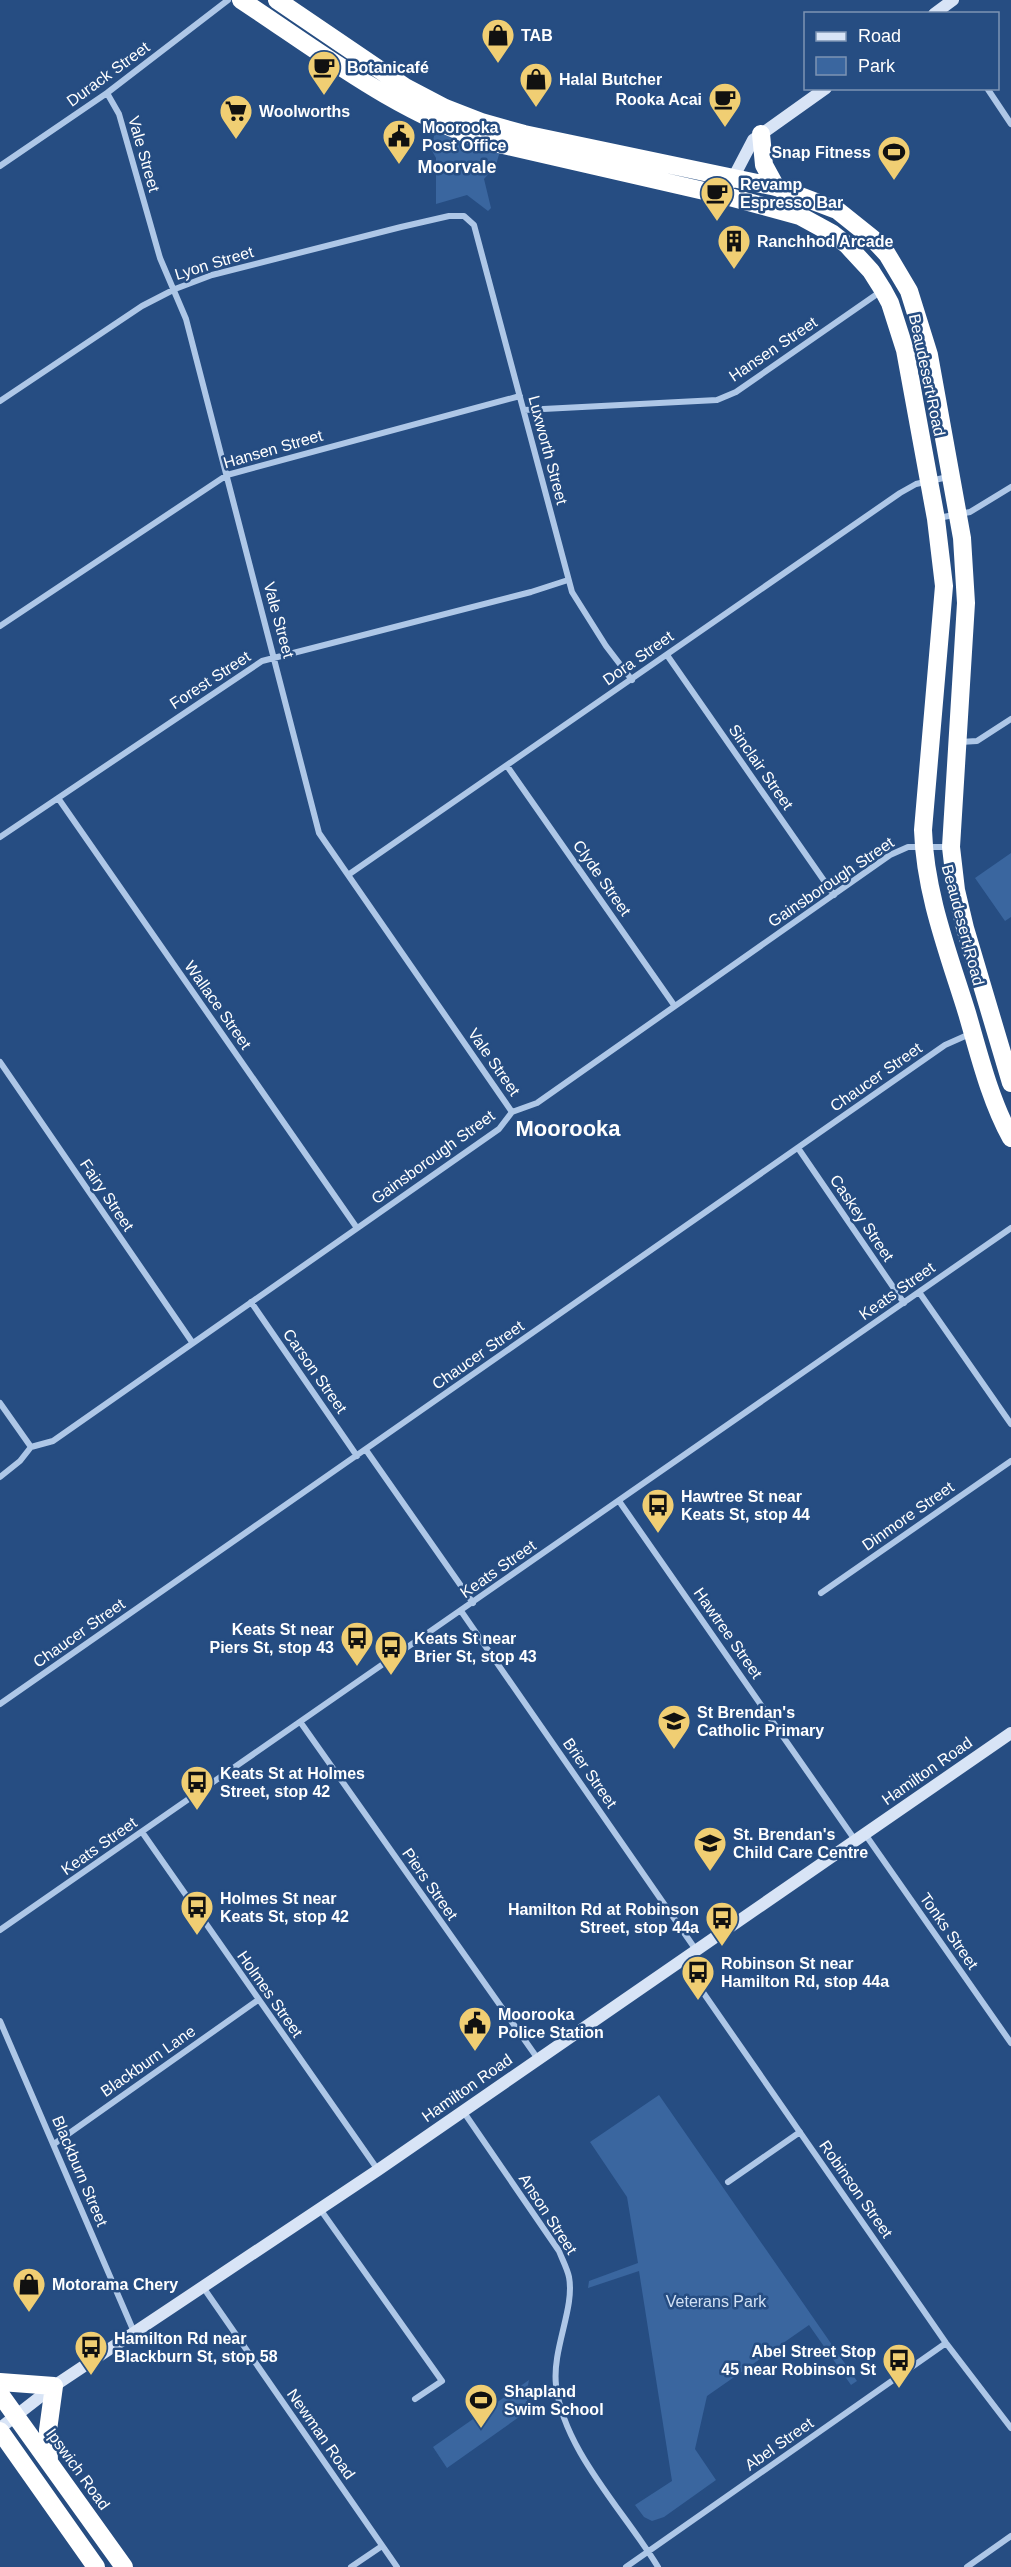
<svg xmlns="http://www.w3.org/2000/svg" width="1011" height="2567" font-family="Arial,sans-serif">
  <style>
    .green { fill: #3a669f }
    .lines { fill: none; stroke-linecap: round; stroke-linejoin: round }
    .street { stroke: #aec7e7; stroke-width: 6 }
    .secondary { stroke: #d8e4f6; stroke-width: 12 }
    .highway { stroke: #fff; stroke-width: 18 }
    .labels { text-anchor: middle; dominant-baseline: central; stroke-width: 5; stroke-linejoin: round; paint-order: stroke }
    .poi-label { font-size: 16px; font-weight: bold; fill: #fff; stroke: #264d82; text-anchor: start }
    .street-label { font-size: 16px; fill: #fff; stroke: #264d82 }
    .park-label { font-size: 16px; fill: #d1e1f5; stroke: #264d82 }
    .neighbourhood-label { font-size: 18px; font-weight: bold; fill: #fff; stroke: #264d82 }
    .district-label { font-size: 22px; font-weight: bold; fill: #fff; stroke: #264d82 }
  </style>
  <rect width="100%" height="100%" fill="#264d82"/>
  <path class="green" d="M435,132L500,151L496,165L484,179L491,208L488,211L467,195L436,204V158L431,149Z
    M1011,853V917L1005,921L975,878Z
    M659,2095L857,2381L851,2385L809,2325L707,2396L695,2449L716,2480L664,2517L652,2521L644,2517L635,2505L672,2481L639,2271L588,2288L589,2281L638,2263L627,2197L590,2142Z
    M529,2380L526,2395L529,2410L447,2468L433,2447Z"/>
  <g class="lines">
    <path class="street" d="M987,88L1011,124
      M107,93L119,114L160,258L186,319L319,833L512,1112
      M0,166L107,93L228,0
      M0,401L142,306L175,289L212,275L401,227L449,216H464L474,225L572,592L606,646L632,680
      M524,410L717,400L736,392L880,292
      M938,518L970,512L1011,487
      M0,626L227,475L520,396
      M667,655L834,895
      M960,742L977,741L1011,719
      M507,766L674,1005
      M58,798L357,1228
      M0,837L262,661L531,592L568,580
      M348,875L900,493L916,484L948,477
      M0,1062L192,1342
      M798,1148L904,1303
      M919,1292L1011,1424
      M251,1302L357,1456
      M0,1403L31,1447
      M366,1450L473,1603
      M0,1477L20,1461L31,1447L53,1441L499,1129L512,1112L537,1103L890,855L908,847H949
      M619,1501L855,1840
      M821,1593L1011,1461
      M461,1611L696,1950
      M0,1704L945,1045L972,1033
      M301,1723L538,2059
      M142,1832L378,2170
      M865,1834L1011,2043
      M0,1930L1011,1228
      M682,1962L946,2343L1011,2428
      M0,2021L134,2332
      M463,2111L559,2251C562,2259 567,2268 569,2277C575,2308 552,2349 556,2385C563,2450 625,2512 658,2567
      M54,2144L258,2000
      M728,2182L800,2132
      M320,2209L442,2381L415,2399
      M203,2287L397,2567
      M351,2567L382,2546
      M626,2567L946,2343
      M967,2567L1011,2536"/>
    <path class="secondary" d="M934,14L953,0
      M730,184L753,140L826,88
      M0,2428L54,2386L378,2170L1011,1733"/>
    <path class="highway" d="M241,0C320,52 399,114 490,142L726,196L800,216L833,234L847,245L871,271L883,290L890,303L905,350L936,519L944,586L923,830C925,893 948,952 967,1013C979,1054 990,1100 1011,1138
      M277,0L405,87L445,108L481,122L524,134L776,187L837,210L872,238L887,254L909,291L929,355L962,538L966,603L951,847L956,890L965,928L1011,1083
      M761,134L764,165L776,187
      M0,2382L54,2386L48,2430L49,2462
      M0,2394L124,2567
      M0,2431L96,2567"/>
  </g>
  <defs>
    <symbol id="shop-pin" viewBox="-11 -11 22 30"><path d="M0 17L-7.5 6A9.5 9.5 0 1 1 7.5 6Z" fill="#f0ce73" stroke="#264d82"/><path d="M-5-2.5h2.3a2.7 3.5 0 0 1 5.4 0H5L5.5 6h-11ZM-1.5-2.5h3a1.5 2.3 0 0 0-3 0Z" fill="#111"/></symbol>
    <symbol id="cafe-pin" viewBox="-11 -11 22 30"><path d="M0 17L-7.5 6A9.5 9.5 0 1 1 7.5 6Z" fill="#f0ce73" stroke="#264d82"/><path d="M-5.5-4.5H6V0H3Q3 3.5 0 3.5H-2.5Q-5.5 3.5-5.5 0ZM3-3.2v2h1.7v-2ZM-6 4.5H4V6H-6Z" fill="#111"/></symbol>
    <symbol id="supermarket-pin" viewBox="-11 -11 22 30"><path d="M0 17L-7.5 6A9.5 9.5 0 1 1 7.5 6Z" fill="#f0ce73" stroke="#264d82"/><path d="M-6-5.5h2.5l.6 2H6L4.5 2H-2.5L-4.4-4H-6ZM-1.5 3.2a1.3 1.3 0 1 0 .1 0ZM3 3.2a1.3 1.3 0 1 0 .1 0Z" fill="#111"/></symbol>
    <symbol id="civic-pin" viewBox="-11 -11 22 30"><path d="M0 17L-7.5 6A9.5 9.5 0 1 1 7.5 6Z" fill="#f0ce73" stroke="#264d82"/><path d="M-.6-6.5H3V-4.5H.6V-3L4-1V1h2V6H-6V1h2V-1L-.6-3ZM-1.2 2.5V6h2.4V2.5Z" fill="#111"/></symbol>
    <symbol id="stadium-pin" viewBox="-11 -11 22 30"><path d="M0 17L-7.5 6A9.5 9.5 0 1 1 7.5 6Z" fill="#f0ce73" stroke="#264d82"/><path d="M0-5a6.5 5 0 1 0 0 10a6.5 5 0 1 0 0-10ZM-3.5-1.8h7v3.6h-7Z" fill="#111"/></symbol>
    <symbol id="building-pin" viewBox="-11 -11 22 30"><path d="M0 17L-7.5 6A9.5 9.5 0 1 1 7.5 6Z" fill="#f0ce73" stroke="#264d82"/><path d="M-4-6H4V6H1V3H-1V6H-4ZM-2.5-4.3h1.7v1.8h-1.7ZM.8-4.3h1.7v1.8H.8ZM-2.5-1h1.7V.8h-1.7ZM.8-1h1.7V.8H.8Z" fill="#111"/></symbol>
    <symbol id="bus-pin" viewBox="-11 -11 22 30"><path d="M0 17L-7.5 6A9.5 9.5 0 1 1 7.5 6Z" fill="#f0ce73" stroke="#264d82"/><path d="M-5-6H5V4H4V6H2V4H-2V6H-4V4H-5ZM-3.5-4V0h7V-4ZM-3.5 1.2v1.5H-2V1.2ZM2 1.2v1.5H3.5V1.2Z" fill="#111"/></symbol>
    <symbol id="school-pin" viewBox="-11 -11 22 30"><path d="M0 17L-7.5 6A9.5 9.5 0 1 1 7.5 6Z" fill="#f0ce73" stroke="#264d82"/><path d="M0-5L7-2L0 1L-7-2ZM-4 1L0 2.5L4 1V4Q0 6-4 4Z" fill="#111"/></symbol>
  </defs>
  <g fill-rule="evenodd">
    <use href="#shop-pin" x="479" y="16" width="38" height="52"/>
    <use href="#cafe-pin" x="305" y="48" width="38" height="52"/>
    <use href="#shop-pin" x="517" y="60" width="38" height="52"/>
    <use href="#cafe-pin" x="706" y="80" width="38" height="52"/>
    <use href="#supermarket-pin" x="217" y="92" width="38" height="52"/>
    <use href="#civic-pin" x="380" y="117" width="38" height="52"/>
    <use href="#stadium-pin" x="875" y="133" width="38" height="52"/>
    <use href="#cafe-pin" x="698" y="174" width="38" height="52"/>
    <use href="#building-pin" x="715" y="222" width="38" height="52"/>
    <use href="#bus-pin" x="639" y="1486" width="38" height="52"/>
    <use href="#bus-pin" x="338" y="1619" width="38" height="52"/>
    <use href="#bus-pin" x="372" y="1628" width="38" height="52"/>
    <use href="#school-pin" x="655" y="1702" width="38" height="52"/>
    <use href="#bus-pin" x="178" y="1763" width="38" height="52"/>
    <use href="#school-pin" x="691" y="1824" width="38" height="52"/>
    <use href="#bus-pin" x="178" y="1888" width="38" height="52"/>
    <use href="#bus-pin" x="703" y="1899" width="38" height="52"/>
    <use href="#bus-pin" x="679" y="1953" width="38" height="52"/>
    <use href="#civic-pin" x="456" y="2004" width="38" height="52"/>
    <use href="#shop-pin" x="10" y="2265" width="38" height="52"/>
    <use href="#bus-pin" x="72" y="2328" width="38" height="52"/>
    <use href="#bus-pin" x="880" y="2341" width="38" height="52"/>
    <use href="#stadium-pin" x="462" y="2381" width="38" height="52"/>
  </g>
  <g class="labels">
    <g class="poi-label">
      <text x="521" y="35">TAB</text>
      <text x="347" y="67">Botanicafé</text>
      <text x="559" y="79">Halal Butcher</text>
      <text x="702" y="99" text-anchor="end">Rooka Acai</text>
      <text x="259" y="111">Woolworths</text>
      <text x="422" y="127">Moorooka<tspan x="422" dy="18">Post Office</tspan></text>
      <text x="871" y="152" text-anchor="end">Snap Fitness</text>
      <text x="740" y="184">Revamp<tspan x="740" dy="18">Espresso Bar</tspan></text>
      <text x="757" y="241">Ranchhod Arcade</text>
      <text x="681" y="1496">Hawtree St near<tspan x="681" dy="18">Keats St, stop 44</tspan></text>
      <text x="334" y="1629" text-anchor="end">Keats St near<tspan x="334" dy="18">Piers St, stop 43</tspan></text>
      <text x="414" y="1638">Keats St near<tspan x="414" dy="18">Brier St, stop 43</tspan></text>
      <text x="697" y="1712">St Brendan's<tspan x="697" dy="18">Catholic Primary</tspan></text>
      <text x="220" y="1773">Keats St at Holmes<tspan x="220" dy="18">Street, stop 42</tspan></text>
      <text x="733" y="1834">St. Brendan's<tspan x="733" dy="18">Child Care Centre</tspan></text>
      <text x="220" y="1898">Holmes St near<tspan x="220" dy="18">Keats St, stop 42</tspan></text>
      <text x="699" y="1909" text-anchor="end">Hamilton Rd at Robinson<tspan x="699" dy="18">Street, stop 44a</tspan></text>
      <text x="721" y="1963">Robinson St near<tspan x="721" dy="18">Hamilton Rd, stop 44a</tspan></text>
      <text x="498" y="2014">Moorooka<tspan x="498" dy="18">Police Station</tspan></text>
      <text x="52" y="2284">Motorama Chery</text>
      <text x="114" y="2338">Hamilton Rd near<tspan x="114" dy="18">Blackburn St, stop 58</tspan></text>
      <text x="876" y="2351" text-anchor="end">Abel Street Stop<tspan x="876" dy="18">45 near Robinson St</tspan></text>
      <text x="504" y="2391">Shapland<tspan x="504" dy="18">Swim School</tspan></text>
    </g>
    <g class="street-label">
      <text transform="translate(108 74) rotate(-36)">Durack Street</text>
      <text transform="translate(144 154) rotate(74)">Vale Street</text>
      <text transform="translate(214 263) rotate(-17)">Lyon Street</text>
      <text transform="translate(773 349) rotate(-34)">Hansen Street</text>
      <text transform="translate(927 375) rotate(78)">Beaudesert Road</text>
      <text transform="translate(273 449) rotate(-16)">Hansen Street</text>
      <text transform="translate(548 450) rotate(75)">Luxworth Street</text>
      <text transform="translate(279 620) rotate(75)">Vale Street</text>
      <text transform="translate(638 658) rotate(-35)">Dora Street</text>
      <text transform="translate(210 680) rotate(-33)">Forest Street</text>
      <text transform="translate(761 767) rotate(55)">Sinclair Street</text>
      <text transform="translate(602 878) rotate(55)">Clyde Street</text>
      <text transform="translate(831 882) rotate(-34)">Gainsborough Street</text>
      <text transform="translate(963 925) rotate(75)">Beaudesert Road</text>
      <text transform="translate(218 1005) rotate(55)">Wallace Street</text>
      <text transform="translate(494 1062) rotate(55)">Vale Street</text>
      <text transform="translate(876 1077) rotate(-35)">Chaucer Street</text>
      <text transform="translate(433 1157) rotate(-36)">Gainsborough Street</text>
      <text transform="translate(107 1195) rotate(56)">Fairy Street</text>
      <text transform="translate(862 1218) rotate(56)">Caskey Street</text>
      <text transform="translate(897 1291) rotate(-35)">Keats Street</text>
      <text transform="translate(478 1355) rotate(-35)">Chaucer Street</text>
      <text transform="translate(315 1371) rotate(55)">Carson Street</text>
      <text transform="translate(908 1516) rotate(-35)">Dinmore Street</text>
      <text transform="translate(498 1569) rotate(-35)">Keats Street</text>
      <text transform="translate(79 1633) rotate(-35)">Chaucer Street</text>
      <text transform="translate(728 1633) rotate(55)">Hawtree Street</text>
      <text transform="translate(927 1771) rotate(-35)">Hamilton Road</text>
      <text transform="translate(590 1773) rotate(55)">Brier Street</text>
      <text transform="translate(99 1846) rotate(-35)">Keats Street</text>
      <text transform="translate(430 1884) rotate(55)">Piers Street</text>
      <text transform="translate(949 1931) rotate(55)">Tonks Street</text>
      <text transform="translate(270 1994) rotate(55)">Holmes Street</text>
      <text transform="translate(148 2061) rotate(-35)">Blackburn Lane</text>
      <text transform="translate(467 2088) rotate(-35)">Hamilton Road</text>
      <text transform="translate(80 2171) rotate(67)">Blackburn Street</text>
      <text transform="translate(856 2189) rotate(55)">Robinson Street</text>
      <text transform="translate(548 2214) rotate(57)">Anson Street</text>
      <text transform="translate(321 2434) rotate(55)">Newman Road</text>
      <text transform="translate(779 2444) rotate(-35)">Abel Street</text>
      <text transform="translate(78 2469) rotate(54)">Ipswich Road</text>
    </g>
    <g class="park-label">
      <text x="716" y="2301">Veterans Park</text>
    </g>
    <g class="neighbourhood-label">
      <text x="457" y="167">Moorvale</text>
    </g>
    <g class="district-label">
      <text x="568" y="1128">Moorooka</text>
    </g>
  </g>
  <rect x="804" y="12" width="195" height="78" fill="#264d82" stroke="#7d94b4" stroke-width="1.5"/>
  <rect x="816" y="32" width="30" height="9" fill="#d8e4f6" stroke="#7d94b4" stroke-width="1.5"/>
  <text x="858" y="42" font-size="18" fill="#ffffff">Road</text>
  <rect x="816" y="57" width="30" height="18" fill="#3a669f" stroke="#7d94b4" stroke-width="1.5"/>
  <text x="858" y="72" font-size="18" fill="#ffffff">Park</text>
</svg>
